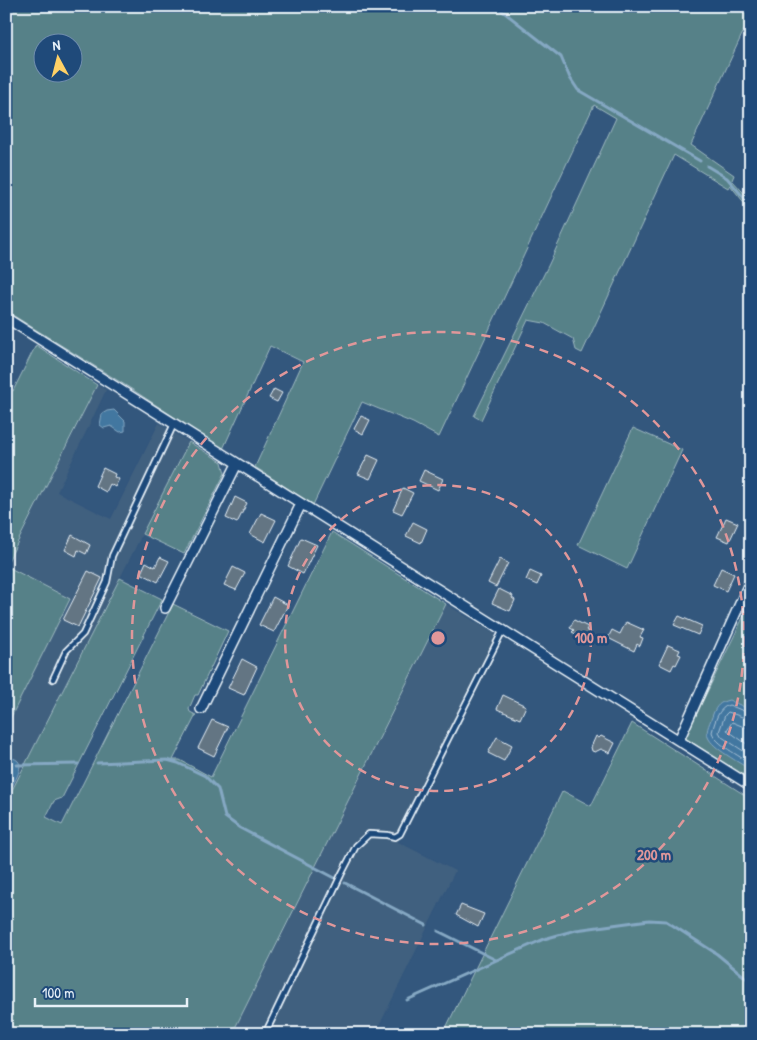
<svg xmlns="http://www.w3.org/2000/svg" width="757" height="1040" font-family="'Patrick Hand',sans-serif">
  <style>
    .built { fill: #41607f }
    .green { fill: #568188; stroke: #9fb9c0; fill-rule: evenodd }
    .water { fill: #4377a0; stroke: #85a8c3 }
    .lines { fill: none; stroke-linecap: round; stroke-linejoin: round }
    .shore { stroke: #a6c0d5; stroke-width: 1 }
    .stream { stroke: #85a8c3; stroke-width: 3 }
    .building { fill: #637483; stroke: #e8f1f8 }
    .lane-casing { stroke: #e8f1f8; stroke-width: 8 }
    .street-casing { stroke: #e8f1f8; stroke-width: 12 }
    .lane { stroke: #1f4a7a; stroke-width: 4.5 }
    .street { stroke: #1f4a7a; stroke-width: 9 }
    .ring { fill: none; stroke: #e0979a; stroke-width: 2.5; stroke-dasharray: 9 6 }
    .centre { fill: #e0979a; stroke: #1f4a7a; stroke-width: 2.5 }
    .ring-label { font-size: 15px; text-anchor: middle; font-weight: bold; fill: #e0979a; stroke: #1f4a7a; stroke-width: 5; stroke-linejoin: round; paint-order: stroke }
  </style>
  <rect width="100%" height="100%" fill="#33577d"/>
  <filter id="ink" filterUnits="userSpaceOnUse"><feTurbulence type="fractalNoise" baseFrequency=".02" numOctaves="2"/><feDisplacementMap in="SourceGraphic" scale="10" xChannelSelector="R" yChannelSelector="G"/><feConvolveMatrix kernelMatrix="1 2 1 2 8 2 1 2 1" color-interpolation-filters="sRGB"/></filter>
  <g filter="url(#ink)">
    <path class="built" d="M97,385L106,390L57,492L111,519L159,423L189,442L6,802V727L70,599L6,566V565Z
      M446,604L500,637L398,842L455,871L375,1034H232Z"/>
    <path class="green" d="M6,6H751V15L691,145L734,175L732,180L751,201V211L730,185L728,188L674,155L582,353L576,350L573,339L544,323L528,320L481,420L474,416L549,264L616,118L594,105L439,437L413,423L362,402L313,505L255,467L303,362L270,346L223,449L133,390L6,311ZM42,42H72V72H42Z
      M36,345L97,385L6,565V405L9,399L6,398V388L13,391Z
      M633,428L682,450L627,569L578,545Z
      M189,442L222,462L225,473L184,554L142,534Z
      M332,532L446,604L232,1034H6V802L120,578L162,599L62,798L54,801L46,817L62,825L173,604L228,631L198,695H195L189,709L190,712L196,715L173,760H180L211,777Z
      M6,566L70,599L6,727Z
      M751,601V780L685,738Z
      M632,723L751,799V1034H443L562,792L563,791L591,806Z"/>
    <path class="water" d="M114,410L125,421V431L120,432L111,426L104,428L100,425L102,414L107,411Z
      M729,700L751,710V770C740,763 712,748 708,737C705,730 711,721 713,714C716,706 720,702 729,700Z
      M6,757C10,758 16,758 18,761C25,768 10,789 6,796Z"/>
    <g class="lines">
      <path class="shore" d="M751,714L729,705C718,708 715,722 712,732C715,744 740,756 751,764
        M751,720L728,712L725,715L719,732L722,737L751,756
        M751,728L744,727L732,722L727,730L751,747"/>
      <path class="stream" d="M496,6L561,57L570,78L578,90L700,161
        M707,166L727,178L751,206
        M97,763L167,760L178,763L205,776L218,789L225,817L240,828L335,878
        M17,765L78,764
        M345,883L426,925
        M438,931L496,960
        M407,1000L544,939L576,930L649,920L666,921L717,954L751,982"/>
    </g>
    <path class="building" d="M274,389L282,393L277,402L269,398Z
      M361,416L370,420L363,434L354,429Z
      M368,455L379,460L370,479L358,474Z
      M103,468L115,474L114,477L119,479L115,487L110,484L106,492L95,486Z
      M424,470L443,479L438,490L419,481Z
      M403,488L413,493L402,514L393,510Z
      M235,497L247,503L237,523L226,518Z
      M261,513L276,520L265,542L250,534Z
      M726,518L738,523L729,542L717,537Z
      M413,522L427,529L421,543L406,536Z
      M72,535L90,545L86,554L78,550L76,556L65,550Z
      M301,538L317,545L303,574L288,566Z
      M160,557L169,561L158,582L141,573L146,562L155,567Z
      M500,559L508,563L496,587L488,583Z
      M233,567L245,573L236,590L224,585Z
      M721,568L734,574L726,591L713,585Z
      M88,571L102,578L78,627L63,620Z
      M530,571L541,576L537,585L526,580Z
      M499,589L513,596L512,598L515,600L510,611L492,603Z
      M273,597L288,605L274,632L259,625Z
      M679,616L702,626L698,635L674,625Z
      M574,620L588,627L586,630L590,632L587,640L572,632L574,630L570,628Z
      M626,622L644,630L640,637L643,638L640,646L637,644L634,651L608,638L612,630L620,634Z
      M668,645L680,650L678,654L681,655L676,665L674,664L671,670L659,664Z
      M242,659L257,667L244,695L228,688Z
      M503,695L526,706L520,719L497,709Z
      M212,720L228,727L214,756L198,748Z
      M596,736L599,738L601,736L615,743L610,753L601,749L595,752L592,751L591,747Z
      M497,737L512,745L504,761L488,753Z
      M461,905L484,914L478,927L456,915Z"/>
    <g class="lines">
      <defs>
        <path id="lane" d="M53,679L66,651L83,634L107,582L112,556L174,424
          M265,1034L341,875L356,846L369,834L387,835L395,837L400,834L503,630"/>
        <path id="street" d="M6,318L751,786
          M165,608L237,464
          M201,709L301,504
          M679,740L751,579"/>
      </defs>
      <use href="#lane" class="lane-casing"/>
      <use href="#street" class="street-casing"/>
      <use href="#lane" class="lane"/>
      <use href="#street" class="street"/>
    </g>
  </g>
  <g class="ring">
    <circle cx="438" cy="638" r="153"/>
    <circle cx="438" cy="638" r="306"/>
  </g>
  <circle cx="438" cy="638" r="8" class="centre"/>
  <g class="ring-label">
    <text x="591" y="643">100 m</text>
    <text x="654" y="860">200 m</text>
  </g>
  <rect width="757" height="1040" fill="none" stroke="#1f4a7a" stroke-width="25"/>
  <rect x="12" y="12" width="732" height="1015" fill="none" stroke="#e8f1f8" stroke-width="2" filter="url(#ink)"/>
  <g transform="translate(58 58) rotate(353)"><circle r="24" fill="#1f4a7a" stroke="#6f8dac"/>
  <path d="M0-4L9 19L0 12L-9 19Z" fill="#ffd166"/>
  <text y="-8" font-size="14" font-weight="bold" text-anchor="middle" fill="#e8f1f8">N</text>
  </g>
  <path d="M35 998v8h152v-8" fill="none" stroke="#e8f1f8" stroke-width="2.5"/>
  <text x="42" y="998" font-size="15" fill="#e8f1f8" stroke="#1f4a7a" stroke-width="4" paint-order="stroke">100 m</text>
</svg>
